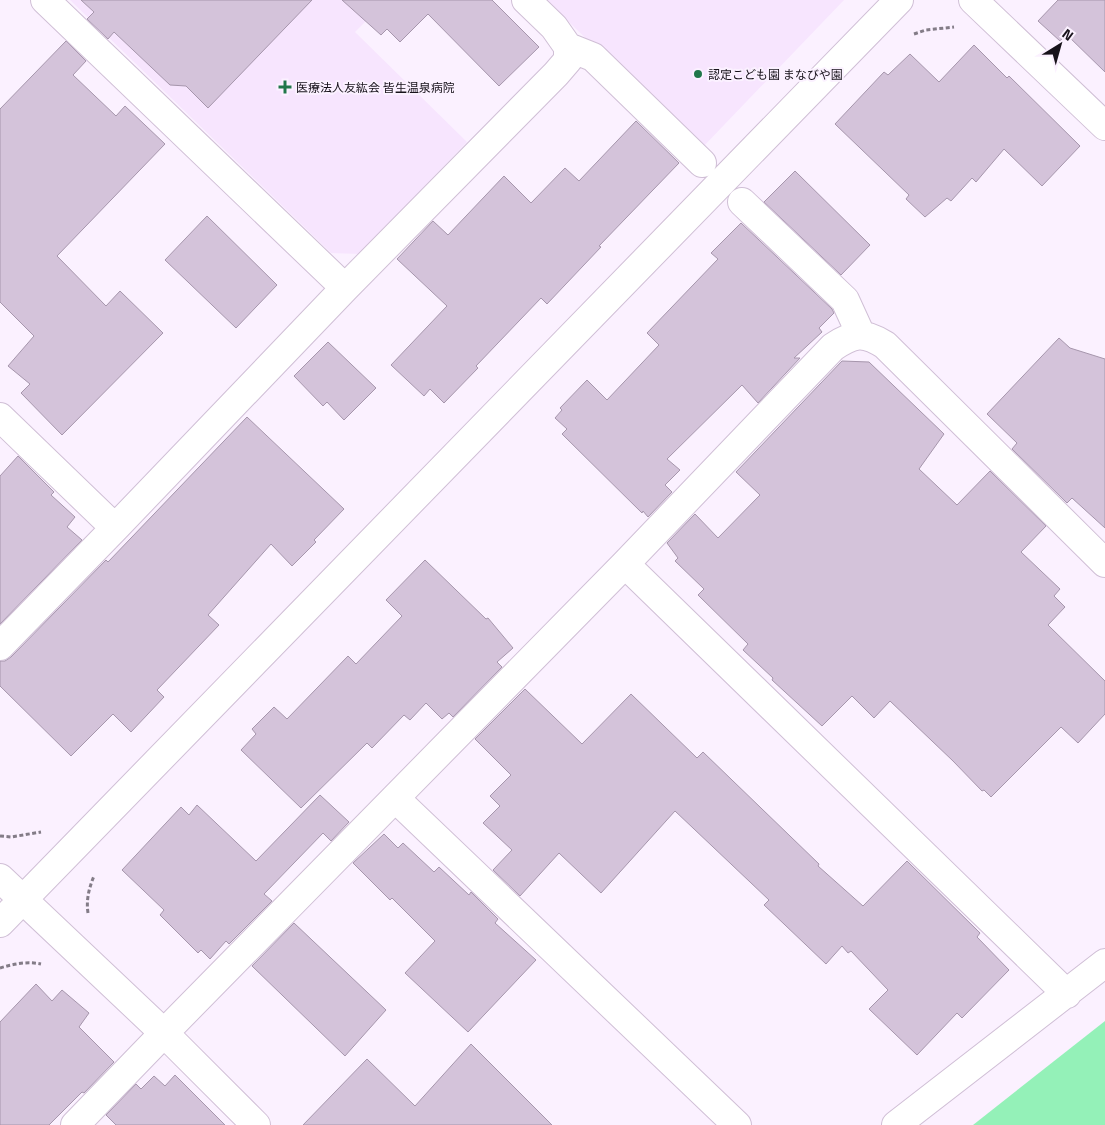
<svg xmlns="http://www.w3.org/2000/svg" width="1105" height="1125" font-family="'Titillium Web','Noto Sans JP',sans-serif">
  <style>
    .built { fill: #f7e5fe }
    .water { fill: #94f1b8 }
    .building { fill: #d4c3da; stroke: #a696ac }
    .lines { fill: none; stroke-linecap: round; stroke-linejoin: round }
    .minor-casing { stroke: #d0bfd6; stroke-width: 30 }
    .path { stroke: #837c87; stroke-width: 3; stroke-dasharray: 4 2.5; stroke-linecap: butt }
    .minor { stroke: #fff; stroke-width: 28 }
    .poi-dot { fill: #20774a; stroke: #fbf1ff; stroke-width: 2 }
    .labels { text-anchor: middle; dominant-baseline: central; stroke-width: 4; stroke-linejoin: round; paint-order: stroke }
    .poi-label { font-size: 12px; fill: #17121a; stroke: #fbf1ff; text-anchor: start }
  </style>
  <rect width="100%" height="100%" fill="#fbf1ff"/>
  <path class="built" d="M70,0H387L355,32L467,142L359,254L331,253Z
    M546,0H844L701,149Z"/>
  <path class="water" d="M1105,1021V1125H973Z"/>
  <path class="building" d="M81,0H312L208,108L186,86L170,85L114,32L108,39L87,19L94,12Z
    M342,0H492L539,47L499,86L428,14L400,42L387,29L381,35Z
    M1058,0H1105V72L1066,34L1060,41L1038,21Z
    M66,41L86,61L73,75L116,116L125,106L165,144L57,256L106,306L120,291L163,333L62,435L21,393L30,384L8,366L34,336L0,302V109Z
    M974,45L1007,78L1009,76L1080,146L1042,186L1004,149L976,182L972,178L951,201L947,198L925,217L906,199L909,195L835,124L884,72L888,75L910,54L939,82Z
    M636,121L679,163L599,246L601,247L547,304L541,298L476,366L478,368L444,403L430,389L424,396L391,365L447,306L397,259L433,221L448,235L504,176L531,203L565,168L579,181Z
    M795,171L870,245L841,275L764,202Z
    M207,216L277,285L236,328L165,260Z
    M741,223L832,309L834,313L819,328L822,332L794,358H800L758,403L742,385L667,459L680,470L665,485L672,492L648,517L643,511L642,513L562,434L567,429L555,418L562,410L560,408L587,380L607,400L659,345L647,333L718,259L711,253Z
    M1059,338L1070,348L1105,359V528L1072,498L1067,503L1012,449L1017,443L987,414Z
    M328,342L376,388L344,420L327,402L323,406L294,376Z
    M842,361L869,362L944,434L919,469L957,505L990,471L1046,526L1021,552L1060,589L1054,596L1065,607L1048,625L1105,681V714L1078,743L1061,727L991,797L984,790L982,791L953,761L890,701L874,718L852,696L822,726L772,680L773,678L743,650L748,644L698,595L704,589L675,561L678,558L667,543L695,514L718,538L760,495L736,472Z
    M247,417L344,509L314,540L316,542L292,566L271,544L208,615L219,625L157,690L164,697L131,732L113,714L71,756L0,686V661H5L11,657L106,560L108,562Z
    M18,456L54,492L51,495L75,517L67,527L82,540L0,624V476Z
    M425,560L486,619L488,618L513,648L497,662L502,667L453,717L449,713L442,719L426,703L410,720L404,715L372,748L367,743L301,808L241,750L256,734L252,729L274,707L287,719L348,656L356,664L402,616L386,600Z
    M525,689L582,744L631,694L697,758L703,752L819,864L818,866L863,906L907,861L980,933L977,937L1009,970L962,1018L957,1013L917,1055L869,1009L888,990L851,951L848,953L842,946L826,964L764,905L769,900L675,811L601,893L559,853L520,896L493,870L512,850L483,823L500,806L490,796L511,775L475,739Z
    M320,795L349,822L331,841L323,833L264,894L272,901L229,944L226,941L210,959L201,950L198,953L160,915L164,910L122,870L181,807L189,815L197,805L256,861Z
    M384,834L398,848L403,843L434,872L439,867L469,895L471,892L498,919L495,923L536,960L468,1032L405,973L435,941L392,898L390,900L353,863Z
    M294,923L386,1010L345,1056L252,966Z
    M36,984L52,1001L62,990L89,1013L79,1027L114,1062L84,1093L82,1092L49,1125H0V1022Z
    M471,1044L552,1125H303L367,1059L415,1106Z
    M175,1075L225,1125H116L106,1115L136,1084L141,1089L154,1076L165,1086Z"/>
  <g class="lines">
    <defs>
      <path id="minor" d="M45,0L345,288
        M973,0L1105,126
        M568,47L593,57L702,163
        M742,202L845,300L861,335
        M0,417L115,528
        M625,564L1067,994
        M0,646L115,528L345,288L556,74L568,60V47L554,27L526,0
        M395,798L737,1125
        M0,878L164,1033L256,1125
        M0,923L899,0
        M75,1125L164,1033L625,564L833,347C854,333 863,331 885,345L1105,563
        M896,1125L1105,963"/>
    </defs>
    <use href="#minor" class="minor-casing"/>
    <path class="path" d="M914,34L926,30L954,27
      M0,836L11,837L41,832
      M88,913C86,900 89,888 94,876
      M0,968C13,964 27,961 41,964"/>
    <use href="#minor" class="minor"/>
  </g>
  <g class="poi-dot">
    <circle cx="698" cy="74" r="5"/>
    <path d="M282.5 79.5h5v5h5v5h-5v5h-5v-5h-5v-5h5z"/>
  </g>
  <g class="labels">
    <g class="poi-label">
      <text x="708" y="74">認定こども園 まなびや園</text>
      <text x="296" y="87">医療法人友紘会 皆生温泉病院</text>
    </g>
  </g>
  <g transform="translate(1060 45) rotate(37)" stroke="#fbf1ff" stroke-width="4" paint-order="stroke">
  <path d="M0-4L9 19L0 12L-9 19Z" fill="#17121a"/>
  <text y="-8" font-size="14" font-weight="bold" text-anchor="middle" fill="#17121a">N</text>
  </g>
</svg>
